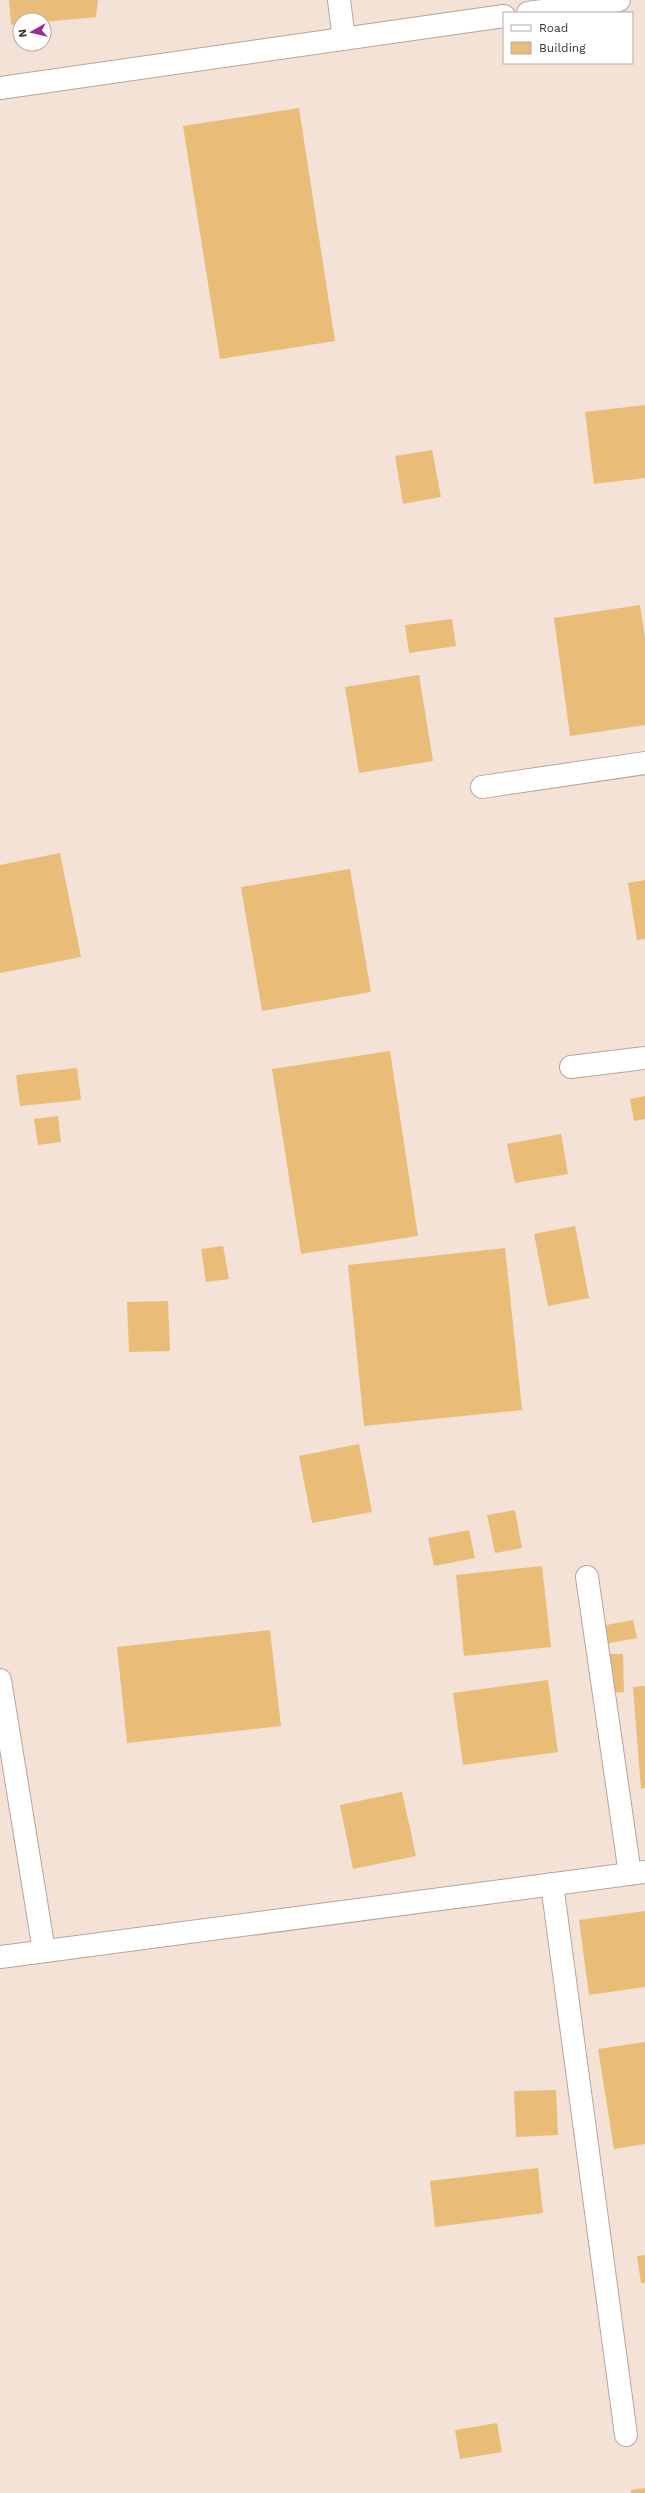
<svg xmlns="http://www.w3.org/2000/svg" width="645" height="2493" font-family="'Work Sans',sans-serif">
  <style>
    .building { fill: #e9bd78 }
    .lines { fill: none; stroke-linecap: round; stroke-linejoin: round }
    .street-casing { stroke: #b7a59b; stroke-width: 24 }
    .street { stroke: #fff; stroke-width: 22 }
  </style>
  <rect width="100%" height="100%" fill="#f4e2d7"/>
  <path class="building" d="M9,0H98L96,17L44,22L20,20V24L11,25Z
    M299,108L335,341L220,359L183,126Z
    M645,405V478L594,484L585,412Z
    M432,450L441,497L403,504L395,456Z
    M640,605L645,638V725L570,736L554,618Z
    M452,619L456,646L409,653L405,625Z
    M419,675L433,761L359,773L345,687Z
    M60,853L81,957L0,973V865Z
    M350,869L371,992L262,1011L241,887Z
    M645,880V939L637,940L628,883Z
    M390,1051L418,1236L301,1254L272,1069Z
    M77,1068L81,1100L20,1106L16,1075Z
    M645,1096V1119L634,1121L630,1099Z
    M58,1116L61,1142L38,1145L34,1119Z
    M561,1134L568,1174L515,1183L507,1144Z
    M575,1226L589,1298L548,1306L534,1234Z
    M223,1246L229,1279L206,1282L201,1249Z
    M505,1248L522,1410L364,1426L348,1265Z
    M168,1301L170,1351L129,1352L127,1302Z
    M359,1444L372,1512L312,1523L299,1456Z
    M515,1510L522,1548L495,1553L487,1515Z
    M469,1530L475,1558L434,1566L428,1538Z
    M542,1566L551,1647L464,1656L456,1575Z
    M633,1620L637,1638L605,1644L601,1626Z
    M270,1630L281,1726L127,1743L117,1647Z
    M609,1654H623L624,1692L610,1693Z
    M548,1680L558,1752L463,1765L453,1693Z
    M645,1686V1788L641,1789L633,1687Z
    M402,1792L416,1856L353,1869L340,1805Z
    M645,1911V1987L589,1995L579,1920Z
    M645,2042V2144L614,2149L598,2049Z
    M556,2090L558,2135L516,2137L514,2091Z
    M538,2168L543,2213L435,2227L430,2181Z
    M645,2255V2283H641L637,2256Z
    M497,2423L502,2452L460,2459L455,2430Z
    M645,2488V2493H631V2490Z"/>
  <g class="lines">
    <defs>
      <path id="street" d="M339,0L344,39
        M528,13L619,0
        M0,88L504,16
        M482,787L645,763
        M571,1067L645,1058
        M587,1577L630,1874
        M0,1680L44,1951
        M552,1884L626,2435
        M0,1957L645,1872"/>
    </defs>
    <use href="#street" class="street-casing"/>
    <use href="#street" class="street"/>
  </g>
  <rect x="503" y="12" width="130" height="52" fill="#ffffff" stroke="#afacab"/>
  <rect x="511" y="25" width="20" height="6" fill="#ffffff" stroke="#afacab"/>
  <text x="539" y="32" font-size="12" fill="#37302c">Road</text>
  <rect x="511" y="42" width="20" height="12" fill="#e9bd78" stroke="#afacab"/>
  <text x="539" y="52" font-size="12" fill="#37302c">Building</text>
  <g transform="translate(32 32) rotate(262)"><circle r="19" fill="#ffffff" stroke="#afacab"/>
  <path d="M0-3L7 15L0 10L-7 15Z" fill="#912f96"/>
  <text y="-6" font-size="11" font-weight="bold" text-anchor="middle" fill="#37302c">N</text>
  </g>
</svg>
